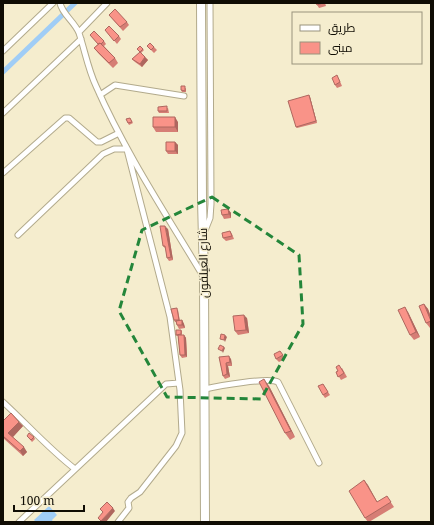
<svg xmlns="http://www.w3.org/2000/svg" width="434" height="525" font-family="'Noto Serif',Cairo,serif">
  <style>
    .water { fill: #a0cdf6 }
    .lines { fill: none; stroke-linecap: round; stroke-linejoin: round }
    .canal { stroke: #a0cdf6; stroke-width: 5 }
    .minor-casing { stroke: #b2aa8c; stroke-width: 7 }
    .trunk-casing { stroke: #b2aa8c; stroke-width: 10 }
    .minor { stroke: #fff; stroke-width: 5 }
    .trunk { stroke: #fff; stroke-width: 8 }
    .wall { fill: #d67e75 }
    .shaded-wall { fill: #ae675f }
    .building { fill: #f99388; stroke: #ae675f }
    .marked { fill: none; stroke: #24863a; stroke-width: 3; stroke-dasharray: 8 5; stroke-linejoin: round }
    .labels { text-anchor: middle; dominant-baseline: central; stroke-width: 3; stroke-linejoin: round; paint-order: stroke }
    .street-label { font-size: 12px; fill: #100d04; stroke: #f5edce }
  </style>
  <rect width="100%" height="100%" fill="#f5edce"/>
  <path class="water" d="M49,506L57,515L52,520L53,522H36L34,520Z"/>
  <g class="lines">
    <path class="canal" d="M3,72L75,3"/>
    <defs>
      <path id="minor" d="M60,3C62,14 75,22 79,33C85,51 88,69 96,86C125,152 166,214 203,276
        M79,32L107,3
        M3,51L53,3
        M100,95L115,85L184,96
        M3,113L81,39
        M3,173L65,118H69L97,142H101L119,133
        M204,233L210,218L211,204L210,3
        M18,235L103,154L114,149H127
        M205,389C218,386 269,377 278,382L319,463
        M3,402C27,424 49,449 75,469
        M19,522L166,384L179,383
        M118,522L129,508L128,502L131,498L140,492L176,446L182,433L180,390L170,317L126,146"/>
      <path id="trunk" d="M201,3L202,200L204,279L205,522"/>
    </defs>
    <use href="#minor" class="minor-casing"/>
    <use href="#trunk" class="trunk-casing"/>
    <use href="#minor" class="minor"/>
    <use href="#trunk" class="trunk"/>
  </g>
  <path class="wall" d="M316,3H325L326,6L319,8Z
    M109,15L127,22L129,25L123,31Z
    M105,30L119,36L121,39L117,44Z
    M90,35L104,41L106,44L104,46L115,58L118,63L113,68L98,53L94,48L98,44Z
    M147,46L154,47L157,50L154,53Z
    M137,49H143L144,50L141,53L148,60L142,67L135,62L132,59L140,52Z
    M339,79L342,86L337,88L335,85Z
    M186,88V92H182L181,90Z
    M309,95L310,97L317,123L297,128L296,127Z
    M168,108L169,113H159L158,111Z
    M130,118L133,123L129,125L126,119Z
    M178,122V132H156L153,127Z
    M175,142L178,145V154H168L166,151Z
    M228,209L231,213V218L224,219L222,215Z
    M168,229L173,260L169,261L167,258L166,249L163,246Z
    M230,231L232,234L234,239L226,241L223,238Z
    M424,304L428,309L431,317V328H430L426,323Z
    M178,310L180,321L182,320L184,324L185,328L179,329L177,325L176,322H175L174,320Z
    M408,312L420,337L414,340L410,335Z
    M247,318L249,333L238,335L235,331Z
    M181,330L182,331V335H184L186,338L187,357L182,358L180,355L178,336H177L176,335Z
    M280,351L285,359L279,362L276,359Z
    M219,357L231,359L232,366H228L230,377L225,379L223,376Z
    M342,368L347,377L341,380L336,372Z
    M323,384L330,395L325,398L323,395Z
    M269,386L295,437L290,440L285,433Z
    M3,421L19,422L23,426L13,437L27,452L23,456L3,438Z
    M27,436L34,437L35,439L32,442Z
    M364,480L377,502L390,501L394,507L369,522H368L365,518Z"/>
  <path class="shaded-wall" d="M145,57L148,60L142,67L140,64Z
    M309,95L310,97L317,123L316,121Z
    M175,117L178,122V132L175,127Z
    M175,142L178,145V154L175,151Z
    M228,209L231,213V218L229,214Z
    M165,226L168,229L173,260L171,257Z
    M424,304L428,309L431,317V321Z
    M405,307L408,312L420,337L416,332Z
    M244,315L247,318L249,333L246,330Z
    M182,320L184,324L185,328L182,325Z
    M184,335L186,338L187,357L185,355Z
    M225,335L227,337L225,342L224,340Z
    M224,347L225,348L223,353L222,351Z
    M229,356L231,359L232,366L230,362Z
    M226,363L228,366L230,377L227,374Z
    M264,379L269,386L295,437L291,431Z
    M19,422L23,426L12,438L8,433Z
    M24,447L27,452L23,456L20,451Z
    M364,480L368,485L380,507L377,502Z
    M113,508L115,511L106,522H102L101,521Z"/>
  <path class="building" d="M316,3H323L317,5Z
    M115,9L127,22L120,27L109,15Z
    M109,26L119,36L114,41L105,30Z
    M94,31L104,41L101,44L100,43L98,44L90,35Z
    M100,43L115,58L109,63L94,48Z
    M150,43L154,47L151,50L147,46Z
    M140,46L143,49L140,52L137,49Z
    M140,52L145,57L140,64L132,59Z
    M337,75L340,82L335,85L332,78Z
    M181,86H185V91L181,90Z
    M309,95L316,121L296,127L288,101Z
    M167,106V111H158V107Z
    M153,117H175V127H153Z
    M130,118L132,122L128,123L126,119Z
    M166,142H175V151H166Z
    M228,209L229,214L222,215L221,210Z
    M160,226H165L171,257L167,258L165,246H163Z
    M230,231L232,236L223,238L222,233Z
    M424,304L431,321L426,323L419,306Z
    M405,307L416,332L410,335L398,310Z
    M177,308L179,320H174L171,309Z
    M244,315L246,330L235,331L233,316Z
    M182,320V325H177L176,321Z
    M176,330H181V334L176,335Z
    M221,334L225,335L224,340L220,339Z
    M178,335H184L185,355H180Z
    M220,345L224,347L222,351L218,349Z
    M280,351L283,355L276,359L274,354Z
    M229,356L230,362L226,363L227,374L223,376L219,357Z
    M339,365L344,373L338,377L336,372L338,371L336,367Z
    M264,379L291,431L285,433L259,382Z
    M323,384L328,392L323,395L318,386Z
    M11,413L19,422L8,433L24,447L20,451L3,436V421Z
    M29,433L34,437L31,440L27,436Z
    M364,480L377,502L387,496L391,502L365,518L349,491Z
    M107,502L113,508L101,521L98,518L103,512L100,509Z"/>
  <path class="marked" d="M212,197L299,255L303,324L261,399L167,397L119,311L142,230Z"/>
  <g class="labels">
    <g class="street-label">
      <text transform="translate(203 263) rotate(-91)">شارع العيلفون</text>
    </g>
  </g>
  <rect width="434" height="525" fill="none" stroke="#100d04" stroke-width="8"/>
  <rect x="292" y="12" width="130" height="52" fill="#f5edce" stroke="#99937d"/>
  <rect x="300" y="25" width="20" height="6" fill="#ffffff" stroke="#99937d"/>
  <text x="328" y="32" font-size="12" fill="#100d04">طريق</text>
  <rect x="300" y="42" width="20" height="12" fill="#f99388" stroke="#99937d"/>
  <text x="328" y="52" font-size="12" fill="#100d04">مبنى</text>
  <path d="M14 505v6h70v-6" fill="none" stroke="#100d04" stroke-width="2"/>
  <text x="20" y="505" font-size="12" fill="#100d04" stroke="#f5edce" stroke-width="3" paint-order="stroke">100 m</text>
</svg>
